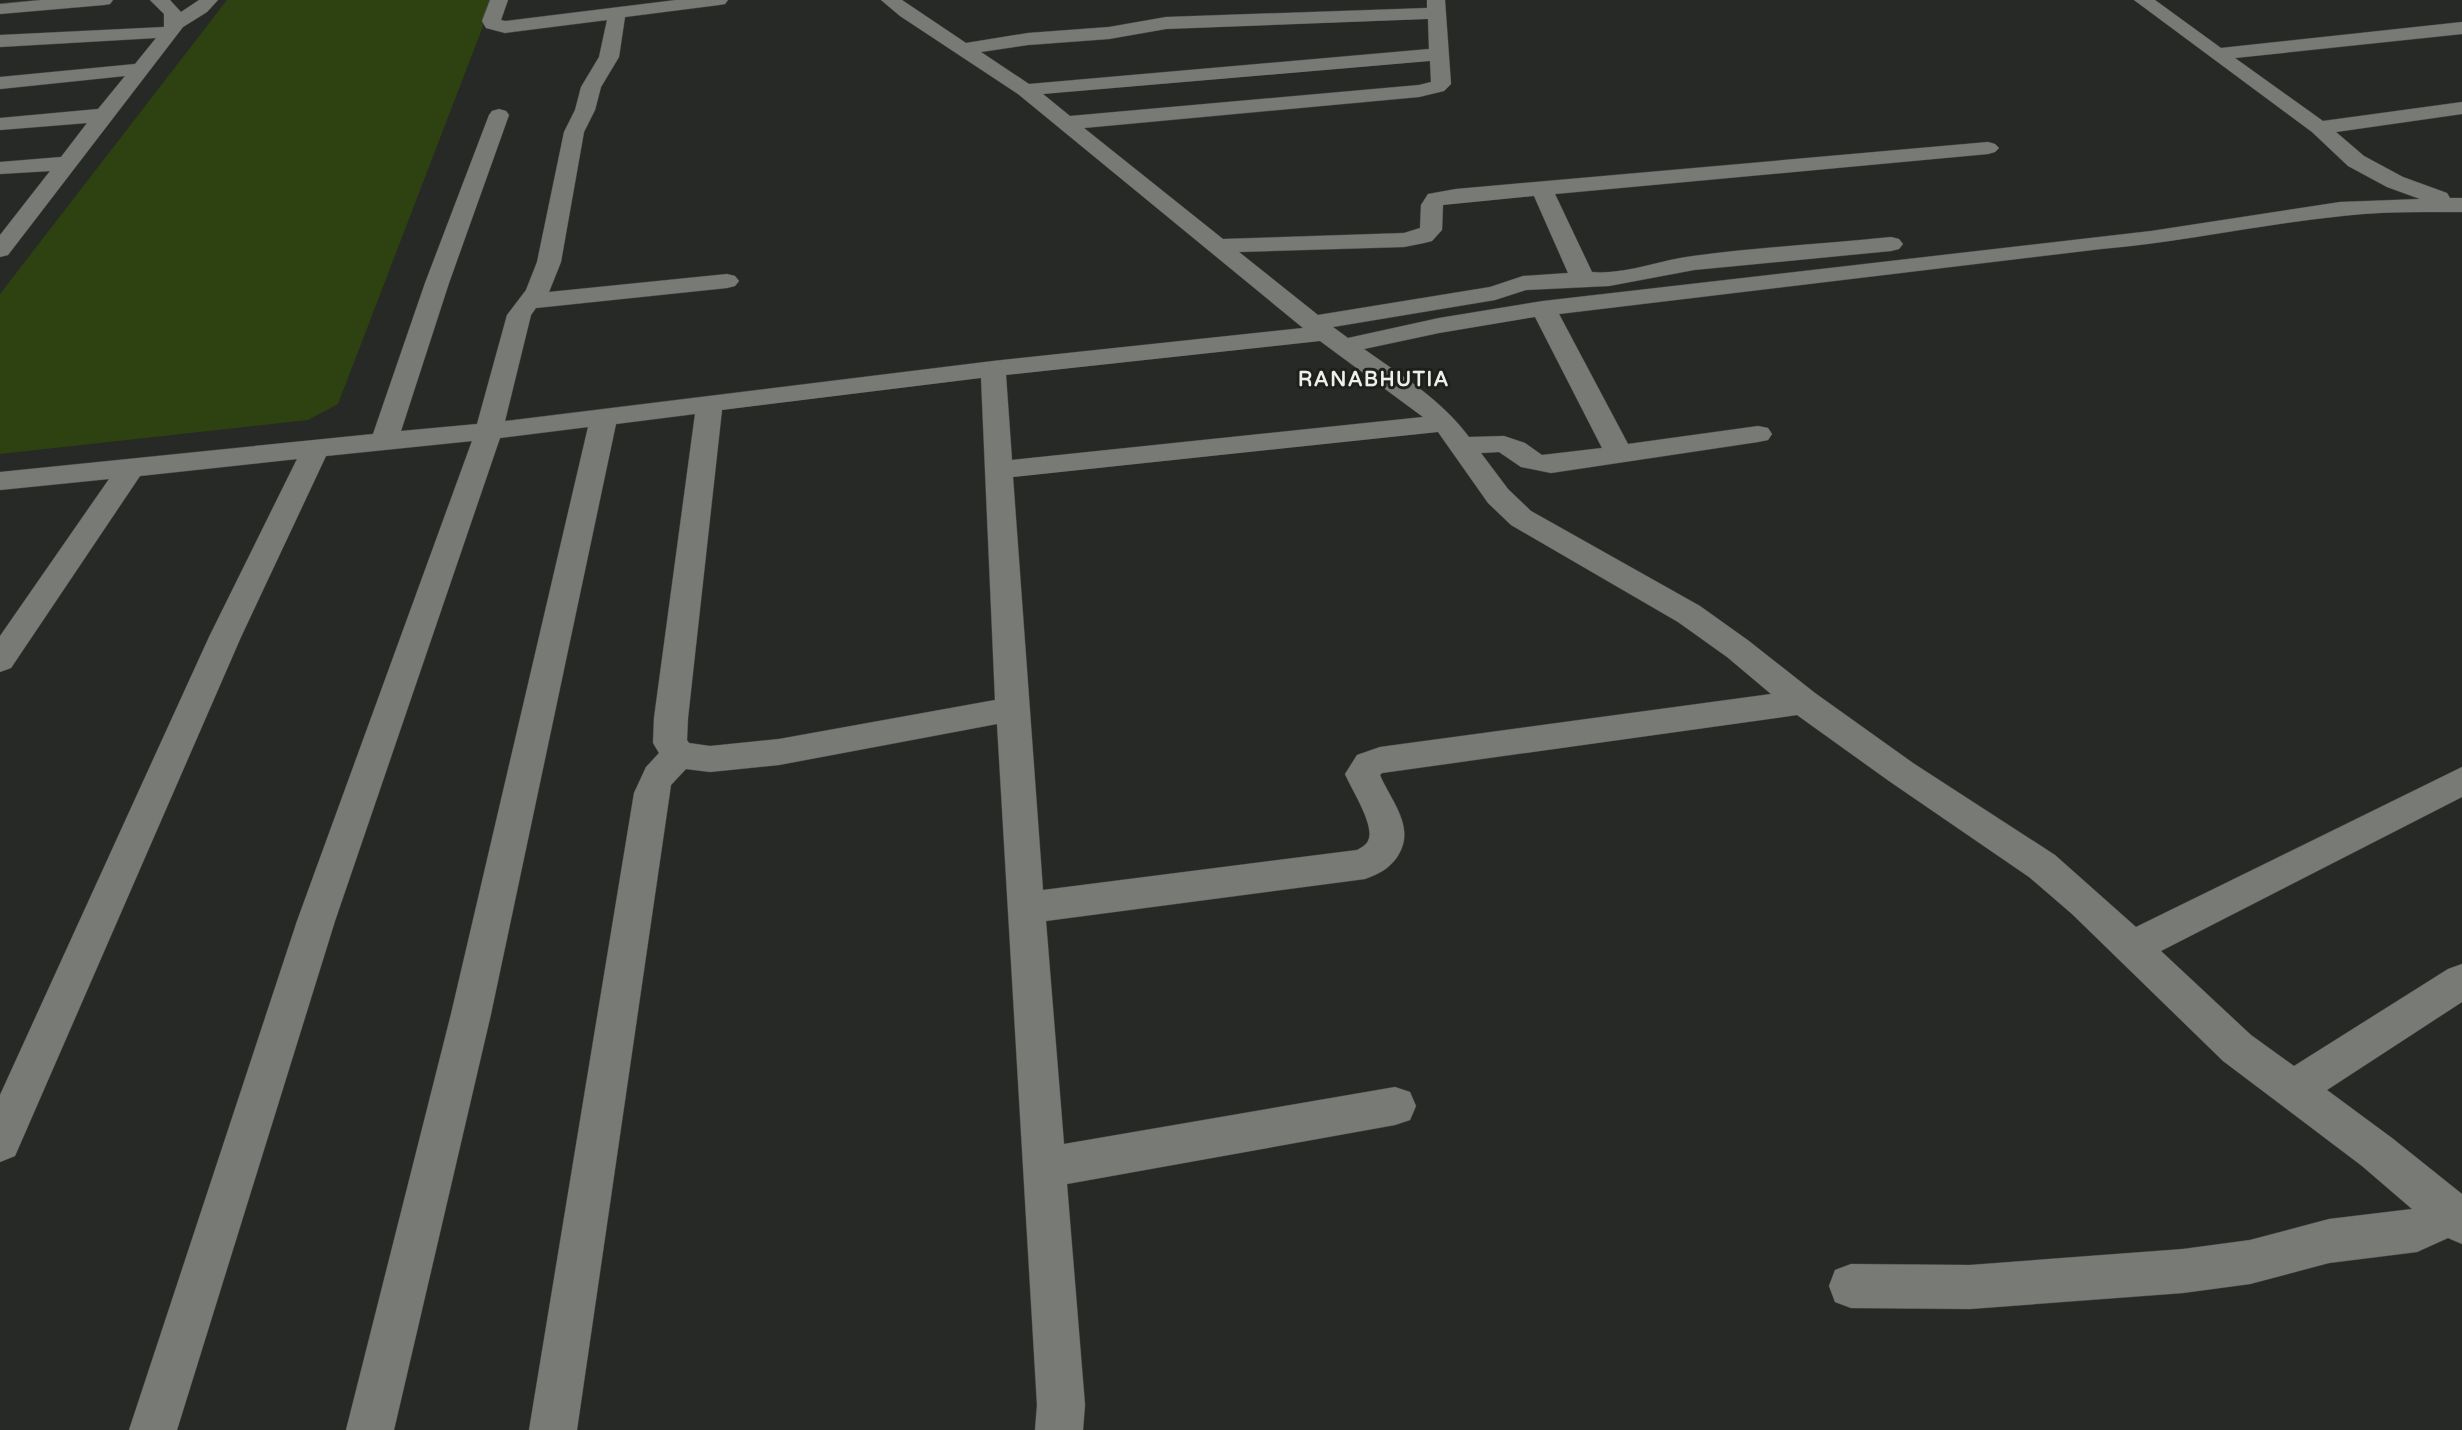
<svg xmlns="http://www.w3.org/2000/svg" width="2462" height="1430" font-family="'Varela Round',sans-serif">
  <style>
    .water { fill: #2d4210 }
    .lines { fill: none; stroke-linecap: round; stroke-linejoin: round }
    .minor-casing { stroke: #454744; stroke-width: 1 }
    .minor { fill: #777a75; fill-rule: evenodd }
    .labels { text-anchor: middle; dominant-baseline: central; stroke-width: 6; stroke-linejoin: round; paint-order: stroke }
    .far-district-label { font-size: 20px; font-weight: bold; letter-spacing: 1.5px; fill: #eeefed; stroke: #1e201c }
  </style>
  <rect width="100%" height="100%" fill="#272926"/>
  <path class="water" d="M227,0H493L338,404L308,420L0,454V294Z"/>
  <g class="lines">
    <defs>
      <path id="minor" d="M41,0H113L110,4L104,5L0,14V4Z
        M150,0H170L181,12L199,0H218L207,12L183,27L8,255L0,257V235L50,171L0,174V162L61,157L87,123L0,130V118L98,109L125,76L0,89V77L135,64L156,38L0,47V35L164,27V14Z
        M490,0H508L501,20L505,21L676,0H728L725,4L719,5L625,17L619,57L601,87L595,110L584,132L561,262L549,292L727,274L735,276L739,281L735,286L727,288L536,308L531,315L505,421L993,361L1303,328L1018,94L900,16L881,0H902L966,43L1028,33L1109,27L1166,17L1427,8V0H1445L1451,84L1444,91L1419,97L1084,128L1223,239L1404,233L1420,228L1421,205L1428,194L1456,189L1988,142L1995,144L1999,148L1995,152L1988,154L1555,194L1592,272C1625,275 1660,260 1693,256C1758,247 1825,244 1891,237L1899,239L1903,244L1899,249L1891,251L1694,270L1609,286L1526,290L1495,300L1333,327L1348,338L1439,318L1543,301L2151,231L2340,202L2420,199L2387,187L2348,166L2312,132L2134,0H2155L2221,48L2462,22V34L2235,58L2323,121L2462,102V114L2336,132L2364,156L2403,177L2447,193L2450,198H2462V212C2422,212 2382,211 2342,216C2262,224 2182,242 2101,249L1559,314L1628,444L1758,426L1768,428L1772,434L1768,440L1758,442L1551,473L1521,467L1499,452L1481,453L1508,489L1531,511L1700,606L1749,641L1815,693L1913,763L2055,855L2136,927L2462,767V797L2161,951L2251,1035L2294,1066L2448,969L2462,964V1002L2327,1090L2392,1138L2462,1194V1244L2448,1238L2417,1252L2329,1263L2250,1284L2183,1293L1970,1309L1851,1308L1835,1302L1829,1286L1835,1270L1851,1264L1970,1265L2183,1249L2250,1240L2329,1219L2412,1209L2362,1166L2223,1061L2072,914L2029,877L1889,781L1797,715L1382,773L1380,775C1391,801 1415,826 1399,854C1391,868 1379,874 1365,879L1046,921L1064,1144L1395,1087L1410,1092L1416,1106L1410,1120L1395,1125L1067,1184L1085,1405L1083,1430H1035L1037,1405L997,724L779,765L710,772L686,769L671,785L577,1430H529L634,793L646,767L659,753L653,743L654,718L695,414L616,424L491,1014L394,1430H346L451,1014L588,427L500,438L335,921L177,1430H129L297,921L472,441L326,456L241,637L15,1156L0,1162V1095L209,637L297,459L140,476L11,668L0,672V636L109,479L0,490V472L373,434L425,283L489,115L492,111L499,109L506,111L509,115L449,283L401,431L477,424L507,315L526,290L537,262L564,132L575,110L581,87L599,57L607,20L505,33L486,28L482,21ZM1428,19L1429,49L1029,84L981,52L1028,45L1109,39L1166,29ZM1430,61L1431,82L1419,85L1070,116L1043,94ZM1534,196L1568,273L1523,276L1490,287L1318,315L1239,252L1404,247L1424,243L1432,241L1442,230L1443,205ZM1535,317L1602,448L1542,455L1525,443L1504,436L1469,437C1442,400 1402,376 1364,349L1439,333ZM1320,341L1423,417L1012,460L1006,375ZM981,378L995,700L779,739L710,746L689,743L687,740L688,718L722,410ZM1438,432L1488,503L1511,525L1678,622L1727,657L1771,694L1380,747L1357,755L1345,774C1351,789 1376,826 1368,841C1366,845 1361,848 1357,850L1043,890L1013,477Z"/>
    </defs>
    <use href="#minor" class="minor-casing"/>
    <use href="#minor" class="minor"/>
  </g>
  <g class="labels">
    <g class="far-district-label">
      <text x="1374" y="380">RANABHUTIA</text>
    </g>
  </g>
</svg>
